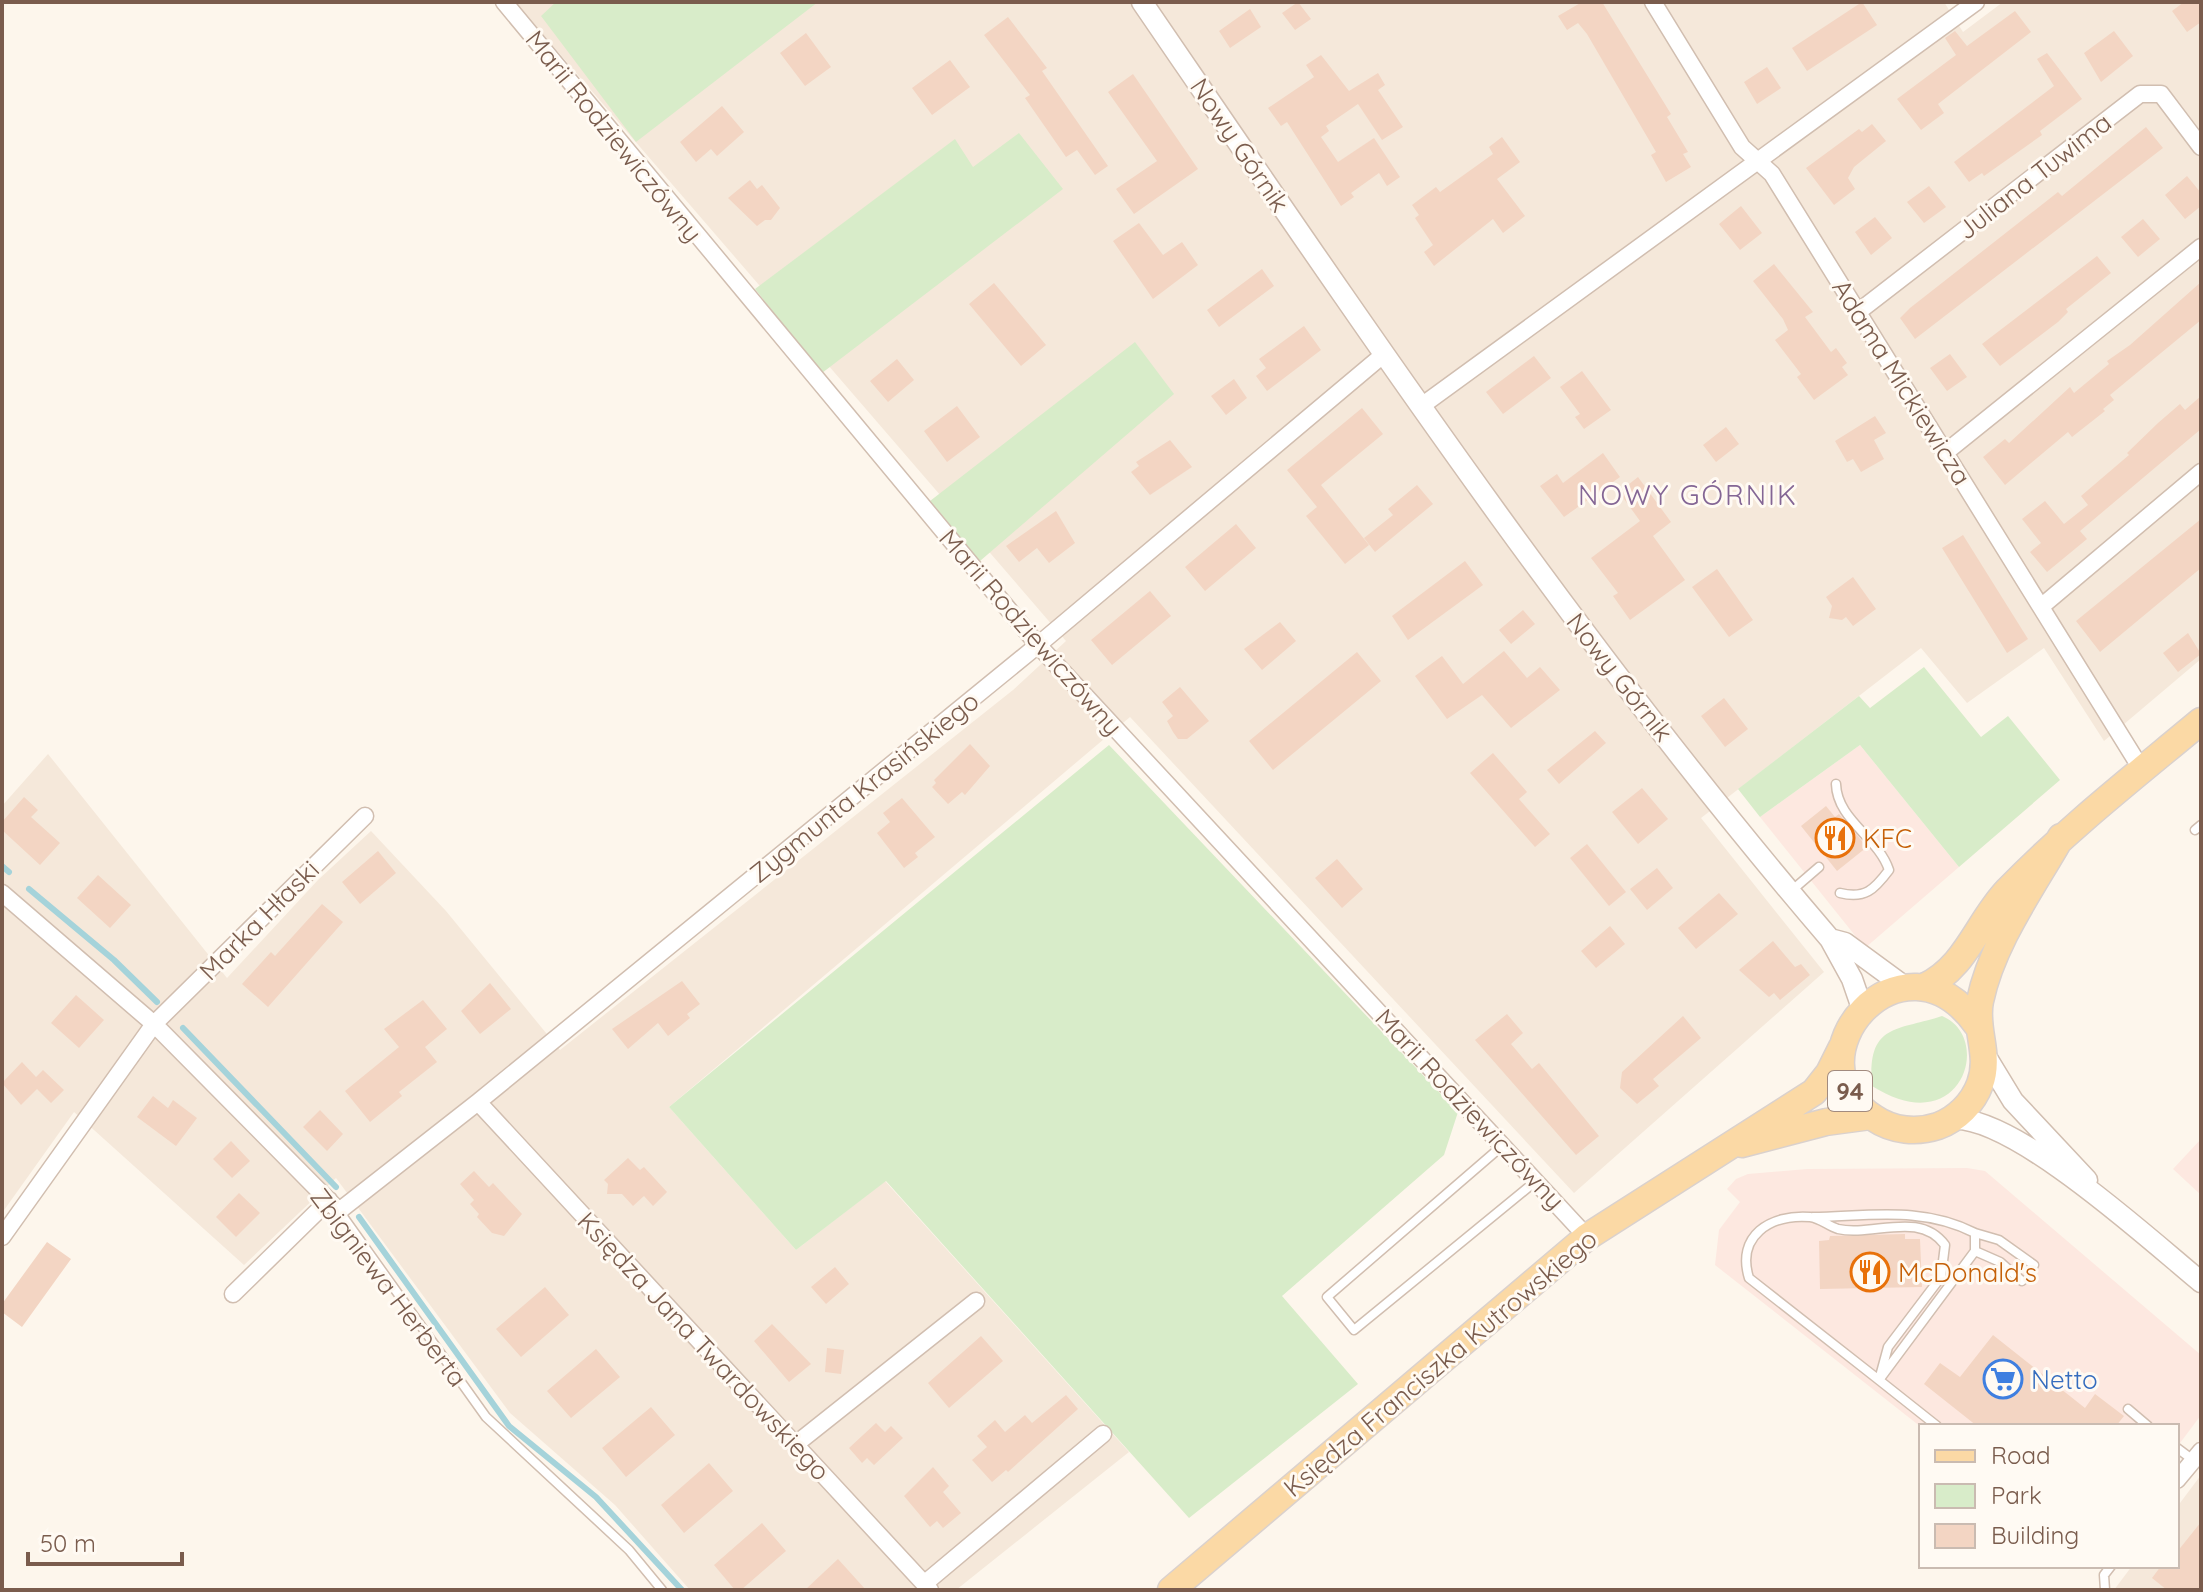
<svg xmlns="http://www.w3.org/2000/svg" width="2203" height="1592" font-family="Quicksand,sans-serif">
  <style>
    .residential { fill: #f5e8da }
    .commercial { fill: #fde8e0 }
    .green { fill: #d8ecc9 }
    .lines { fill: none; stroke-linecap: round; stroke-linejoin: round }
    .stream { stroke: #a5d3da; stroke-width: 6 }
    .building { fill: #f3d5c3 }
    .service-casing { stroke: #d1beb0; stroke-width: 11 }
    .minor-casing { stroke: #d1beb0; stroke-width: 19 }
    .tertiary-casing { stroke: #d1beb0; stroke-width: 23 }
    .primary-casing { stroke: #dad1cd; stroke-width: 29 }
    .service { stroke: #fff; stroke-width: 8 }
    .minor { stroke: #fff; stroke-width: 16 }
    .tertiary { stroke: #fff; stroke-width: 20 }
    .primary { stroke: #fbd9a5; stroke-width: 26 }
    .labels { text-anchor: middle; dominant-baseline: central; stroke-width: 6; stroke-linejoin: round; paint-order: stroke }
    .shield { fill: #fffaf3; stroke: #a28b7f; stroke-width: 2 }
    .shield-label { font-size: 24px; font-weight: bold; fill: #7a5c4d }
    .street-label { font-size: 26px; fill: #7a5c4d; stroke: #fffaf3 }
    .food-label { font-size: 26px; fill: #c56008; stroke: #fffaf3; text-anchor: start }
    .shop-label { font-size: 26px; fill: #366cbe; stroke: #fffaf3; text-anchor: start }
    .neighbourhood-label { font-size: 28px; letter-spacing: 2px; fill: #846695; stroke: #fffaf3 }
  </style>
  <rect width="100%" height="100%" fill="#fdf6ec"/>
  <path class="residential" d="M515,2H1944L1963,32L2003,2H2201V659L2104,741L2044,648L1967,703L1921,648L1701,818L1824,972L1574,1193L1130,717L669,1107L796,1250L885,1181L1129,1452L956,1590H690L615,1505L510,1413L336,1178L244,1265L74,1112L2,1213V806L48,754L227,978L318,880L371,831L446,911L560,1050L1013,690L1066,641Z
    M2201,1475V1590H2114L2132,1566H2177V1507Z"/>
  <path class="commercial" d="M1860,745L1959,867L1865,948L1760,817Z
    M2201,1139V1195L2173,1169Z
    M1967,1168L1985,1171L2201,1355V1415L2177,1447V1426L1921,1427L1715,1265L1719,1230L1740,1202L1727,1189L1736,1179L1748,1174L1807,1169Z"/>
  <path class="green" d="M556,2H818L636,142L541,16Z
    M1019,133L1063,189L822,373L755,289L955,139L973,167Z
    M1135,342L1174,394L980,561L930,501Z
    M1924,667L1981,737L2008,716L2060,780L1959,867L1860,745L1760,817L1738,789L1859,696L1870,708Z
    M1109,745L1458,1112L1444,1155L1282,1296L1358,1384L1189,1518L886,1181L796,1250L669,1107Z
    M1942,1016C1994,1037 1962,1143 1872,1086C1867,1023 1897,1031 1942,1016Z"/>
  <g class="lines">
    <path class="stream" d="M2,866L9,872
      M29,889L114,960L157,1002
      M183,1028L336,1187
      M359,1217L509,1426L596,1497L682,1590"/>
  </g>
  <path class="building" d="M1298,2L1311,19L1295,30L1282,13Z
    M1582,2H1602L1671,114L1667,117L1688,152L1683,154L1691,167L1666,182L1651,155L1656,152L1587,34L1578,23L1567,30L1558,16Z
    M1862,2L1877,25L1807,71L1792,48Z
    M2184,2H2201V22L2187,32L2172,11Z
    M1250,9L1261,27L1230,48L1219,31Z
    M2015,11L2031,32L1938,104L1944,113L1921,130L1897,99L1956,55L1945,38L1955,31L1967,46Z
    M1008,17L1047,68L1042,71L1108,166L1095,175L1077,150L1066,157L1025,98L1030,95L984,35Z
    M2114,31L2133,56L2101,82L2084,53Z
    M806,33L831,67L805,86L780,53Z
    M2047,53L2082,99L2040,131L2042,135L1984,176L1982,173L1969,182L1954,162L2054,86L2037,59Z
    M1321,55L1349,91L1378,73L1385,85L1378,90L1403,127L1382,140L1358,104L1326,126L1329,131L1321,137L1338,162L1374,138L1400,177L1387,186L1379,173L1351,193L1354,197L1341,206L1287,122L1281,126L1268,108L1314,77L1306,65Z
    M950,60L970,87L932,115L912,88Z
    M1767,67L1781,88L1757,104L1744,82Z
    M1133,74L1198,169L1134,214L1116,189L1157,161L1108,92Z
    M722,106L744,132L717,156L711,149L696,162L680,142Z
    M1872,124L1886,141L1854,167L1848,178L1855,189L1834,205L1806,168L1859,129L1862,132Z
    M2146,127L2163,148L1915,339L1900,318L1910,308L2058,192L2062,196Z
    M1502,137L1520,162L1497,179L1525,216L1503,233L1493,219L1434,266L1424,252L1433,245L1415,218L1419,215L1412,205L1436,187L1440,192L1493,154L1489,147Z
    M2187,176L2201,193V206L2185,219L2165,195Z
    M750,180L757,189L762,185L780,208L771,220H765L757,226L728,198Z
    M1929,186L1946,207L1924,223L1907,202Z
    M1741,206L1762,233L1740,250L1719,224Z
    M1875,217L1892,238L1871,255L1855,232Z
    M2143,219L2160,239L2138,257L2121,237Z
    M1139,223L1163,255L1182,242L1198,265L1153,299L1113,241Z
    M2097,256L2111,273L2066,309L2068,312L2058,322L2000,366L1982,344Z
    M1774,264L1813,312L1805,317L1831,352L1836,348L1847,363L1842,367L1848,375L1814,400L1797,377L1801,374L1775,340L1788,330L1783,319L1753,281Z
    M1262,269L1274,286L1219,327L1207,310Z
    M2201,282V320L2110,395L2114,400L2103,409L2105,411L2072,437L2068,432L2005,485L1983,457L2005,439L2009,443L2070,387L2074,393L2109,364L2107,361L2130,345Z
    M994,283L1046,345L1021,366L969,304Z
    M1304,326L1321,350L1267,391L1256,376L1266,368L1259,359Z
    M1950,354L1967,377L1947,391L1930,368Z
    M1534,356L1551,378L1503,414L1486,392Z
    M897,359L914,380L888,402L870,381Z
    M1582,371L1611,410L1584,429L1575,417L1580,414L1560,387Z
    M1234,379L1247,398L1226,415L1211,396Z
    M2201,396V429L2080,531L2087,539L2047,572L2030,552L2041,543L2022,519L2045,501L2064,524L2088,505L2081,496L2129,455L2127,453L2158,423L2180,404L2185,410Z
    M957,406L980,437L947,462L924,431Z
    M1362,408L1383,434L1321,485L1369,545L1345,564L1306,516L1317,507L1287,470Z
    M1875,416L1886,433L1874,440L1884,459L1861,472L1853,459L1847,462L1835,441Z
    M1726,427L1739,444L1716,462L1703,445Z
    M1170,440L1192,467L1150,495L1131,472L1139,466L1136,462Z
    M1603,453L1620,477L1564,517L1540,486L1557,474L1563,483Z
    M1638,477L1671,522L1653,536L1685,580L1630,620L1613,596L1618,593L1591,558L1640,521L1619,492Z
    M1417,485L1433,504L1375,552L1364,538L1393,515L1388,509Z
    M1056,511L1075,543L1049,563L1037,548L1019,562L1006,546Z
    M2201,519V568L2100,652L2076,621Z
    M1236,524L1256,548L1205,591L1185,567Z
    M1963,535L2028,639L2007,653L1942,548Z
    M1465,561L1483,585L1408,640L1392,616Z
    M1717,569L1753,620L1729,637L1692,587Z
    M1853,577L1876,609L1853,626L1846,617L1842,620L1829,618L1832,606L1826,597Z
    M1150,591L1171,616L1112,665L1091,640Z
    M1523,610L1535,624L1511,644L1499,630Z
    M1280,622L1296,641L1262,670L1244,649Z
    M2188,633L2201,654L2178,672L2163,653Z
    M1504,651L1527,678L1540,667L1560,690L1511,728L1482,695L1447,719L1415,676L1442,656L1463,684Z
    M1357,652L1381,681L1273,770L1249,741Z
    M1180,687L1209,721L1187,739H1178L1173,732L1167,721L1173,716L1162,702Z
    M1724,698L1748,729L1725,747L1701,716Z
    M1595,731L1606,743L1559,784L1547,770Z
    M970,744L990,766L965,795L962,792L948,804L932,787L936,783L934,780Z
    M1493,753L1527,792L1519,799L1550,834L1535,847L1470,773Z
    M1642,788L1668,819L1638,844L1612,812Z
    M24,797L38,810L31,817L60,843L40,865L2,830V822Z
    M902,798L935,837L915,853L918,857L904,868L877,833L890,822L883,813Z
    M1826,806L1835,817L1839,814L1867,847L1837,871L1801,826Z
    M1587,844L1626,892L1609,906L1570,858Z
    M378,851L396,873L360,904L342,882Z
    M1337,859L1363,889L1342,908L1315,878Z
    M1657,868L1673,888L1647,910L1630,889Z
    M98,875L131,905L110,928L77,898Z
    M1719,893L1738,914L1696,949L1678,928Z
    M322,904L343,922L268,1007L242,984L271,952L275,956Z
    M1610,926L1625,944L1596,968L1581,951Z
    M1773,941L1795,967L1801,964L1810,975L1780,1000L1774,993L1769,997L1739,970Z
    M682,981L700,1004L687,1014L690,1018L668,1036L658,1023L628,1049L612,1029Z
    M490,983L511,1009L480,1034L461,1011Z
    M76,995L104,1020L79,1048L51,1023Z
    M423,1000L447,1029L425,1047L437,1062L399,1092L402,1096L370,1122L345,1091L399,1047L384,1029Z
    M1507,1014L1523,1033L1511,1044L1532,1069L1539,1063L1599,1136L1576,1155L1475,1040Z
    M1683,1016L1701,1038L1653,1079L1659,1086L1637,1104L1620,1088L1622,1072Z
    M22,1062L36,1077L43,1070L64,1090L51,1103L37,1089L21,1105L2,1083Z
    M153,1096L168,1108L173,1100L197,1118L176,1146L137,1117Z
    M320,1110L343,1134L327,1151L303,1127Z
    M231,1141L250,1161L232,1178L213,1159Z
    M628,1158L640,1170L644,1167L667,1192L653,1206L644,1196L633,1206L622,1194H607L608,1184L604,1180Z
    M474,1171L489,1187L493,1183L522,1214L504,1236L492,1233L477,1217L479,1214L470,1204L474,1200L460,1184Z
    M239,1193L260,1213L236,1237L216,1217Z
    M1905,1234V1239H1920L1922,1287L1820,1289L1819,1241L1829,1240L1830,1236Z
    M47,1242L71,1259L22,1327L2,1312V1304Z
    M835,1267L849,1284L826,1304L811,1287Z
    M545,1287L569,1315L521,1357L496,1329Z
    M772,1324L811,1364L789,1382L754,1341Z
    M1993,1335L2085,1408L2095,1394L2124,1416L2116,1426H1977L1924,1384L1940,1363L1960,1377Z
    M981,1336L1003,1361L949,1408L928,1383Z
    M827,1348L844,1350L841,1374L825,1372Z
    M596,1349L620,1377L571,1418L547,1391Z
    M1066,1395L1078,1409L1008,1472L1006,1470L992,1482L972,1460L987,1447L977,1436L995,1420L1005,1432L1025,1415L1032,1423Z
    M651,1407L675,1435L626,1477L602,1448Z
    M876,1423L885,1432L891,1426L903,1438L874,1465L867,1458L862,1463L849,1448Z
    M709,1463L733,1491L684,1533L661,1505Z
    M933,1467L949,1486L943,1492L961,1513L943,1528L937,1521L930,1527L904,1496Z
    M2201,1522V1590H2167L2152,1578L2161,1566H2177V1552Z
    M762,1523L786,1551L741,1590H735L714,1565Z
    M838,1559L866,1590H805L823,1573Z"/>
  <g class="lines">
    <defs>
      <path id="service" d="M1836,784C1837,820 1878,837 1889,870C1874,890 1865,899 1840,893
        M2195,830L2201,825
        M1790,892L1819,867
        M1502,1146L1327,1297L1354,1330L1536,1181
        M339,1211L486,1417L629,1550L662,1590
        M1813,1217C1870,1216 1923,1206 1975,1233V1251L1879,1380L1749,1278C1736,1236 1770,1214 1810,1217C1820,1218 1828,1226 1838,1229C1873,1237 1919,1210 1945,1245L1941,1277L1888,1347L1879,1380L1937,1426
        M1975,1233L1999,1240L2034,1265
        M1975,1251L2000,1262L2022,1281
        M2128,1409L2148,1426
        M2177,1448L2193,1460
        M2105,1590L2104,1575L2111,1566"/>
      <path id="minor" d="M504,2L1038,645L1587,1237
        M1653,2L1742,147L1772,174L2142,770
        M1858,312L2140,94H2161L2201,147
        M1420,407L1976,2
        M1946,452L2201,247
        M2042,606L2201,472
        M2,893L154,1024L339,1211L478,1102L1038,645L1383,355
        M478,1102L930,1590
        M2,1237L154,1024L365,816
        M233,1294L329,1200
        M796,1444L976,1301
        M2177,1480L2201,1451
        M924,1584L1103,1434"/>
      <path id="tertiary" d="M1142,2C1361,322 1577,644 1830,939L1852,979L1862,1008
        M1830,939L1845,943L1905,987
        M1985,1055L2013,1101L2087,1180
        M1951,1119C2013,1114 2151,1241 2201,1282"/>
      <path id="primary" d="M1924,987C1966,968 1977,923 2007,891C2067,829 2135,776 2201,721
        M1977,1025C1903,920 1782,1059 1874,1118C1893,1131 1917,1133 1938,1126C1957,1119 1973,1103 1980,1084C1991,1055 1974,1029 1980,1001C1992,943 2032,888 2061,837
        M1742,1144L1826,1122L1871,1116
        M1171,1590L1587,1237L1814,1092L1829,1073L1842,1047"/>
    </defs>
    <use href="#service" class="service-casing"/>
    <use href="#minor" class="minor-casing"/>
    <use href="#tertiary" class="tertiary-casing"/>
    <use href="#primary" class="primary-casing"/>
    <use href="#service" class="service"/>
    <use href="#minor" class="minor"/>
    <use href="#tertiary" class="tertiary"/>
    <use href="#primary" class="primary"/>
  </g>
  <defs>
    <symbol id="restaurant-ring" viewBox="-11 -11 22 22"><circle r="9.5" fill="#fffaf3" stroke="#e8710a" stroke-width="1.5"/><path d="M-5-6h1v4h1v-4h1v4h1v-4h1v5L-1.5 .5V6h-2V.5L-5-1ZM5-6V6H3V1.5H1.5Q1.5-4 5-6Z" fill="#e8710a"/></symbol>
    <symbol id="supermarket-ring" viewBox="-11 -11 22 22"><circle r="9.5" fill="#fffaf3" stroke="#3f7fe0" stroke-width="1.5"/><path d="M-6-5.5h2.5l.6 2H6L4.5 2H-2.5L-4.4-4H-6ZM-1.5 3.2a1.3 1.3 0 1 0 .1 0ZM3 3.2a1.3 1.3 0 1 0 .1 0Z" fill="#3f7fe0"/></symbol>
  </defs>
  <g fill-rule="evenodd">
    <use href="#restaurant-ring" x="1813" y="816" width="44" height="44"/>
    <use href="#restaurant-ring" x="1848" y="1250" width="44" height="44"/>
    <use href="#supermarket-ring" x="1981" y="1357" width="44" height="44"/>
  </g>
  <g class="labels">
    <rect class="shield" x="1828" y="1071" width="44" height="40" rx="6"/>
    <g class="shield-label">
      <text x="1850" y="1091">94</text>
    </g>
    <g class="street-label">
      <text transform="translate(614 136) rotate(51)">Marii Rodziewiczówny</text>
      <text transform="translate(1240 145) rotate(56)">Nowy Górnik</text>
      <text transform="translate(2034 176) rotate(-38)">Juliana Tuwima</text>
      <text transform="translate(1902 382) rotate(58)">Adama Mickiewicza</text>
      <text transform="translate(1031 632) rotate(49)">Marii Rodziewiczówny</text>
      <text transform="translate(1620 677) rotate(52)">Nowy Górnik</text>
      <text transform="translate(864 787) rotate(-39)">Zygmunta Krasińskiego</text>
      <text transform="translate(259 920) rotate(-45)">Marka Hłaski</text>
      <text transform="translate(1470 1109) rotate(47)">Marii Rodziewiczówny</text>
      <text transform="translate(389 1287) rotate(53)">Zbigniewa Herberta</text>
      <text transform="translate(704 1346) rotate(47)">Księdza Jana Twardowskiego</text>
      <text transform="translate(1440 1363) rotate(-40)">Księdza Franciszka Kutrowskiego</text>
    </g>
    <g class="food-label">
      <text x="1863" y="838">KFC</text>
      <text x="1898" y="1272">McDonald's</text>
    </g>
    <g class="shop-label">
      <text x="2031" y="1379">Netto</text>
    </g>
    <g class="neighbourhood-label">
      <text x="1688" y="494">NOWY GÓRNIK</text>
    </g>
  </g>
  <rect width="2203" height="1592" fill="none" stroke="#7a5c4d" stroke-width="8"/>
  <rect x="1919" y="1424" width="260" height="144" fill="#fffaf3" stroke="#cabbb1" stroke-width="2"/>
  <rect x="1935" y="1450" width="40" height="12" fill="#fbd9a5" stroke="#cabbb1" stroke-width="2"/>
  <text x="1991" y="1464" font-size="24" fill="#7a5c4d">Road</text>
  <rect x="1935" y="1484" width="40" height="24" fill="#d8ecc9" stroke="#cabbb1" stroke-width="2"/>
  <text x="1991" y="1504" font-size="24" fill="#7a5c4d">Park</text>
  <rect x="1935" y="1524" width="40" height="24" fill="#f3d5c3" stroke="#cabbb1" stroke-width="2"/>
  <text x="1991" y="1544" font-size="24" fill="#7a5c4d">Building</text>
  <path d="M28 1552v12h154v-12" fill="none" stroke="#7a5c4d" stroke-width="4"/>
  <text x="40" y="1552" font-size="24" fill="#7a5c4d" stroke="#fffaf3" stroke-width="6" paint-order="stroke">50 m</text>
</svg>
